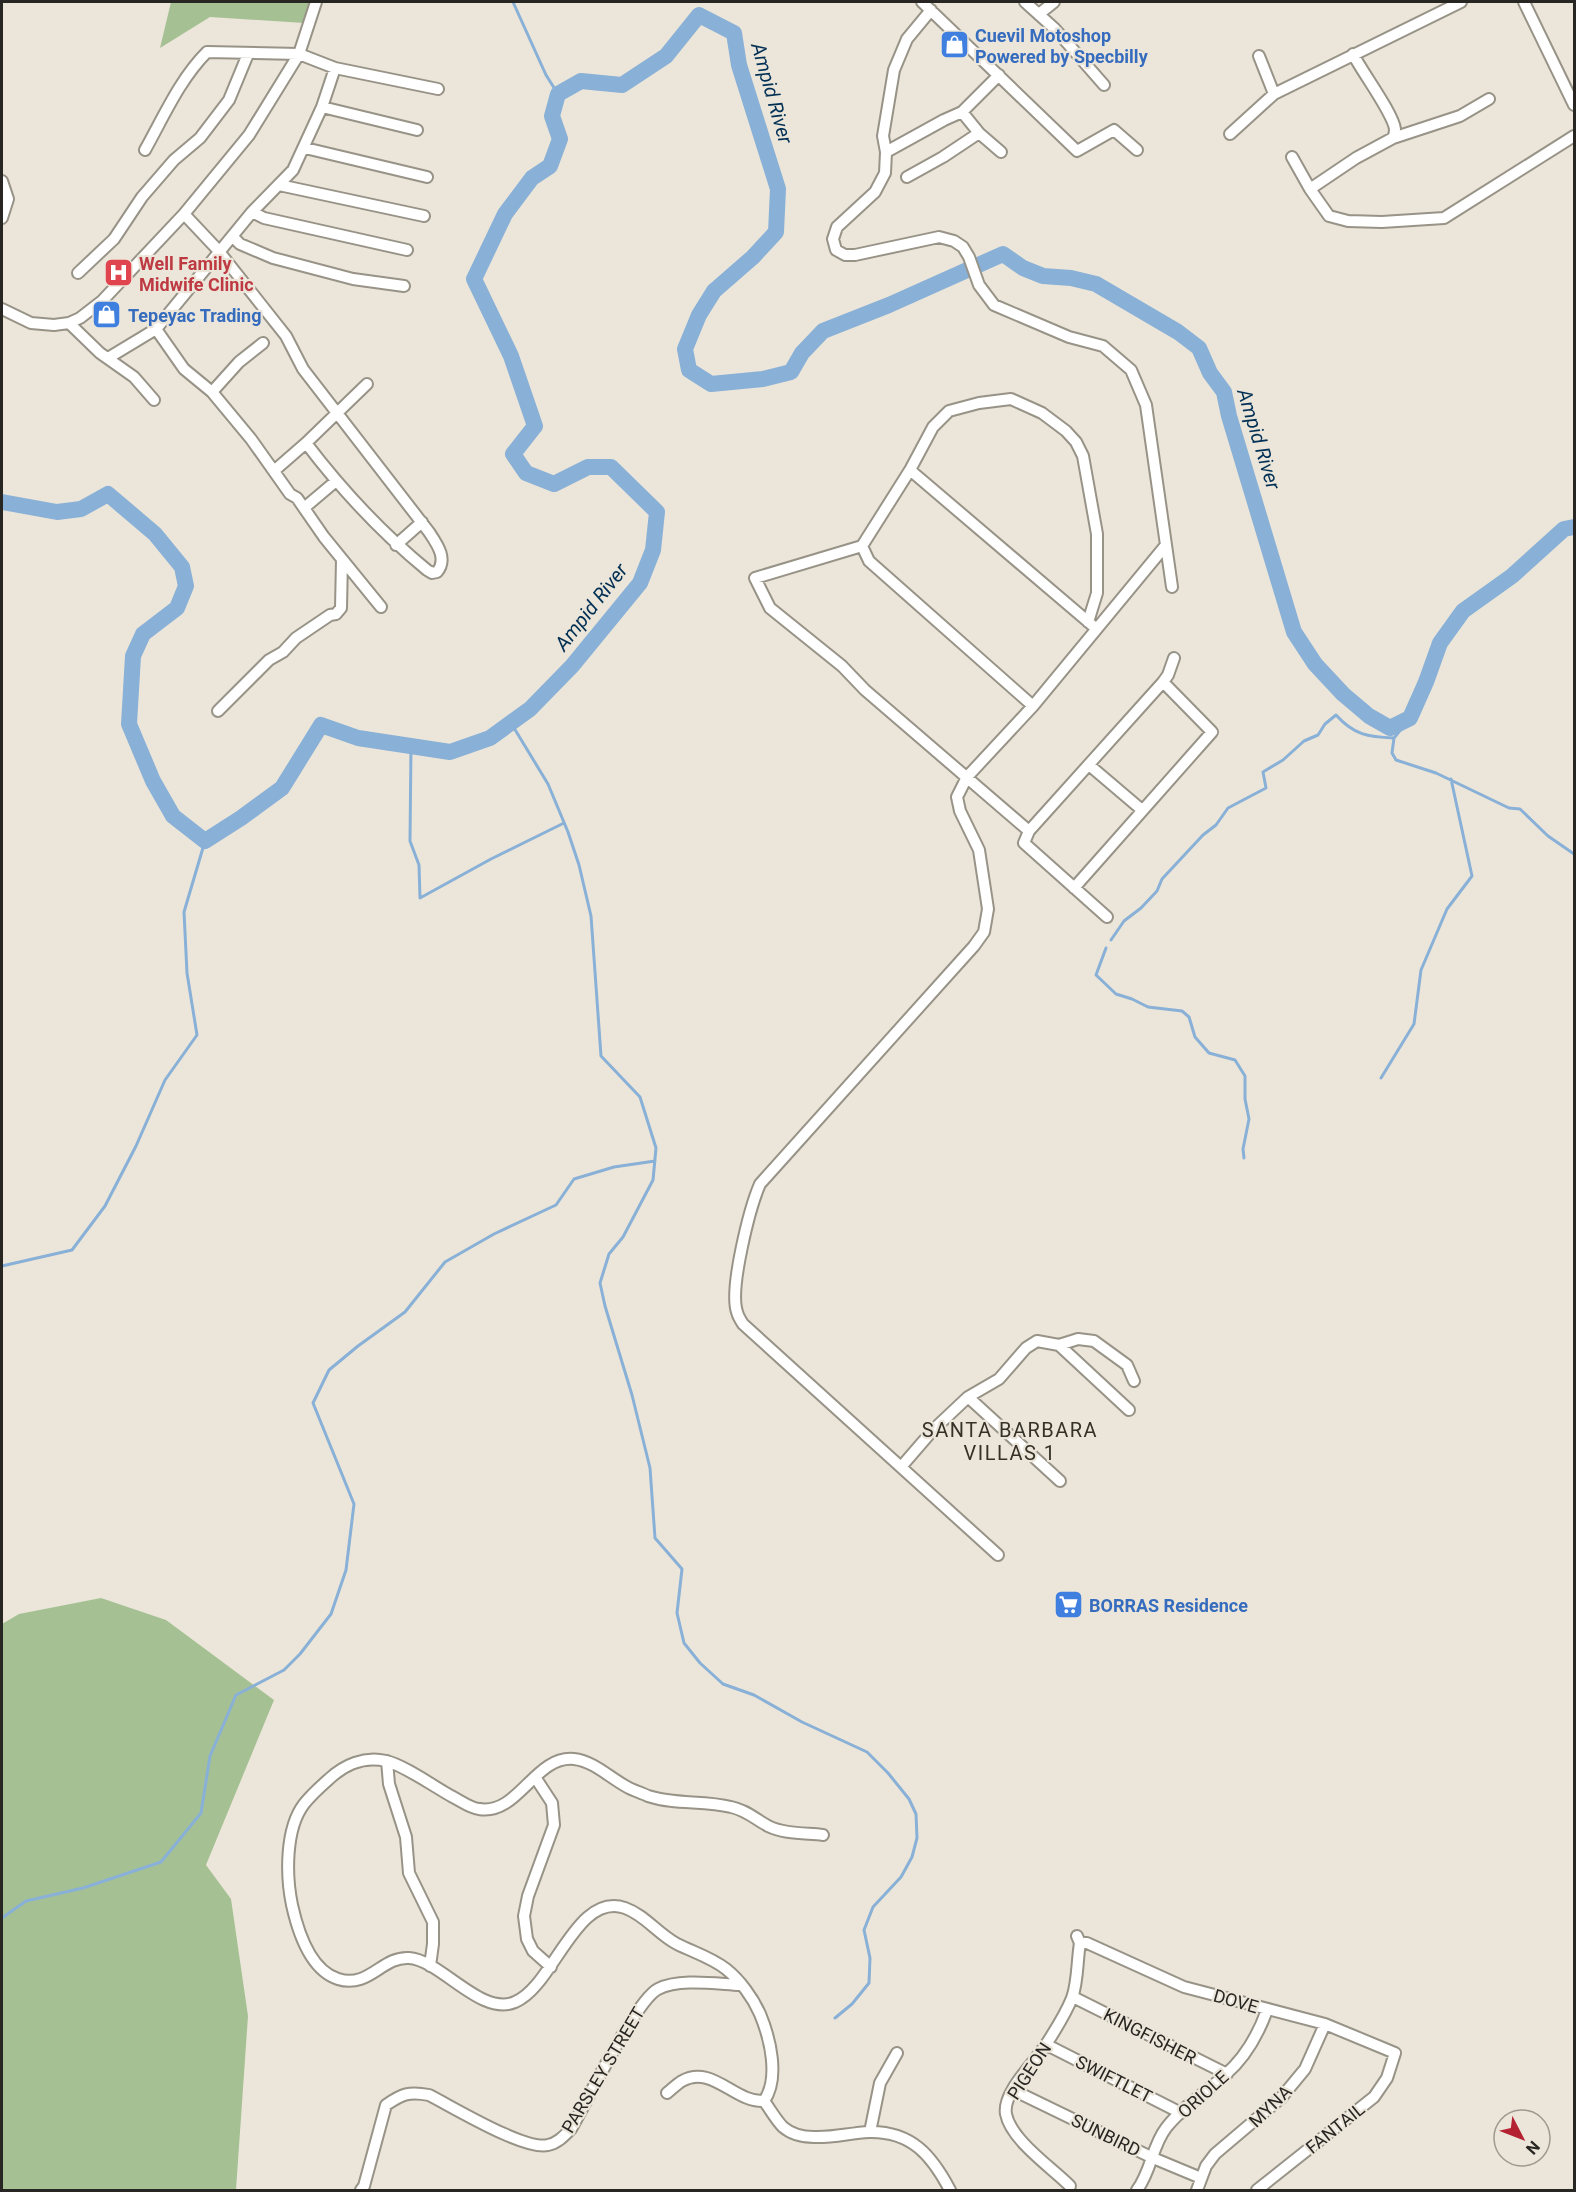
<svg xmlns="http://www.w3.org/2000/svg" width="1576" height="2192" font-family="Roboto,sans-serif">
  <style>
    .forest { fill: #a5c194 }
    .lines { fill: none; stroke-linecap: round; stroke-linejoin: round }
    .stream { stroke: #89b0d6; stroke-width: 3 }
    .river { stroke: #89b0d6; stroke-width: 16 }
    .minor-casing { stroke: #989387; stroke-width: 14 }
    .minor { stroke: #fff; stroke-width: 10 }
    .labels { text-anchor: middle; dominant-baseline: central; stroke-width: 4.5; stroke-linejoin: round; paint-order: stroke }
    .shop-label { font-size: 18px; font-weight: bold; fill: #366cbe; stroke: #ece6da; text-anchor: start }
    .health-label { font-size: 18px; font-weight: bold; fill: #be3a42; stroke: #ece6da; text-anchor: start }
    .street-label { font-size: 18px; fill: #282622; stroke: #ece6da }
    .water-label { font-size: 20px; font-style: italic; fill: #023054; stroke: #ece6da }
    .neighbourhood-label { font-size: 20px; letter-spacing: 1.5px; fill: #353127; stroke: #ece6da }
  </style>
  <rect width="100%" height="100%" fill="#ece6da"/>
  <path class="forest" d="M171,2H312L304,23L210,17L160,48Z
    M101,1598L166,1620L274,1700L206,1865L231,1899L248,2016L236,2190H2V1624L19,1614Z"/>
  <g class="lines">
    <path class="stream" d="M513,2L546,75L558,94
      M511,723L548,784L568,832L579,865L591,916L601,1056L640,1097L656,1148L653,1180L623,1237L609,1254L600,1283L605,1306L632,1395L650,1468L655,1538L682,1569L677,1613L684,1643L700,1663L723,1684L754,1695L802,1722L867,1752L888,1773L909,1799L916,1814L917,1838L912,1857L901,1877L873,1907L864,1930L870,1958L869,1983L852,2004L835,2018
      M1394,738L1392,753L1396,760L1436,773L1509,808L1520,809L1548,836L1574,854
      M411,746L410,841L419,865L420,898L491,859L564,823
      M1111,940L1124,921L1141,908L1157,891L1162,879L1203,835L1216,825L1228,808L1266,788L1263,772L1283,760L1304,741L1318,735L1325,724L1336,715C1354,735 1368,737 1394,738L1410,718
      M1106,948L1096,975L1116,994L1132,999L1148,1007L1182,1011L1189,1017L1195,1037L1209,1053L1235,1060L1245,1076V1099L1249,1119L1243,1149L1244,1158
      M1381,1078L1414,1024L1421,970L1447,909L1472,876L1451,779
      M2,1266L72,1250L105,1206L136,1146L165,1080L197,1035L187,973L184,912L205,841
      M2,1918L26,1901L83,1888L161,1862L201,1813L210,1756L236,1695L284,1670L300,1654L331,1614L346,1570L354,1504L313,1403L329,1370L358,1346L405,1312L445,1262L494,1234L556,1205L574,1179L614,1167L655,1161"/>
    <path class="river" d="M2,502L57,512L81,509L108,494L155,534L182,567L186,586L177,608L143,634L133,656L129,724L153,781L173,816L205,841L241,818L282,788L321,725L358,738L450,752L490,738L530,709L572,666L640,583L653,550L657,512L611,467H588L554,484L526,473L513,454L535,426L511,356L474,279L505,214L532,178L550,166L560,139L552,116L558,94L581,81L622,85L666,56L699,15L734,33L739,65L778,189L776,232L753,257L714,291L699,315L685,349L689,370L711,384L763,379L791,372L802,353L823,331L889,305L1003,254L1023,268L1043,276L1071,278L1096,284L1178,332L1199,348L1210,373L1224,392L1229,416L1294,632L1315,664L1343,694L1369,716L1390,728L1410,718L1426,682L1440,643L1463,611L1512,576L1564,529L1574,527"/>
    <defs>
      <path id="minor" d="M922,2L1077,151L1114,130L1137,150
        M1025,2L1055,29L1104,85
        M1524,2L1574,105
        M931,10L907,39L894,70L883,136L886,152L885,173L875,192L837,227L833,239L836,250L845,255H855L939,237L954,241L963,247L969,257L979,285L994,305L1069,337L1103,346L1131,370L1146,405L1172,587
        M1039,14L1054,2
        M1259,56L1274,94
        M335,68L322,107L293,170L252,212L156,329L184,369L212,392L251,439L290,494L297,498L324,537L381,607
        M999,75L962,112L979,133L1001,152
        M322,107L417,130
        M1230,134L1274,94L1461,2
        M1393,138L1460,116L1489,99
        M305,148L427,177
        M145,150C164,116 180,79 207,52L299,54L335,68L438,89
        M886,152L944,120L962,112
        M1292,157L1310,189L1329,216L1348,221L1382,222L1444,218L1574,136
        M907,177L943,157L979,133
        M2,181L8,199L2,218
        M279,185L424,216
        M1310,189L1356,158L1393,138C1394,136 1395,131 1395,129C1393,113 1362,72 1353,54
        M252,212L264,218L407,250
        M184,214L217,249L286,336L303,369L429,532C437,544 448,559 437,572L432,573L427,570C382,533 341,489 306,443
        M233,237L240,244L273,258L353,279L404,286
        M78,273L114,239L142,197L174,160L200,138L229,100L248,54
        M2,309L31,323L54,325L69,323L80,318L102,301L184,214L249,135L299,54L316,2
        M69,323L100,353L134,377L154,400
        M108,358L156,329
        M212,392L239,362L263,343
        M275,470L306,443L367,384
        M910,470L1092,625
        M304,508L336,481
        M396,545L422,522
        M862,546L869,561L1033,706
        M218,711L269,660L283,652L296,638L330,615L336,614L341,608L342,559
        M1089,765L1142,810
        M1029,831L865,690L842,666L770,608L755,578L862,546L910,470L933,427L949,411L979,403L1011,399L1042,413L1066,431L1076,442L1083,456L1097,534V593L1088,622
        M1074,888L1212,732L1163,682
        M1107,917L1024,843L1029,831L1163,682L1168,675L1174,658
        M1059,1345L1078,1339L1094,1341L1127,1365L1134,1381
        M968,1397L1060,1481
        M901,1467L933,1430L968,1397L999,1379L1026,1348L1037,1341L1059,1345L1129,1410
        M998,1555L743,1324C741,1321 738,1316 737,1312C729,1288 750,1207 760,1184L974,946L984,932L988,909L979,850L960,811L957,797L967,777L1033,706L1166,545
        M387,1761L389,1784L406,1837L409,1873L433,1922V1944L430,1966
        M535,1777L552,1803L554,1825L528,1896L524,1916L527,1939L533,1951L551,1967
        M1080,1943H1087L1184,1987L1325,2024L1395,2053L1387,2078L1374,2097L1257,2190
        M1073,1997L1227,2074
        M1047,2045L1181,2113
        M1013,2090L1153,2158L1201,2178
        M667,2093C672,2089 677,2084 682,2081C712,2064 735,2103 764,2101
        M764,2101C780,2078 770,2038 760,2014C753,1998 740,1980 726,1969C712,1958 693,1952 677,1944C658,1934 645,1915 625,1908C576,1891 554,1986 515,2002C481,2017 441,1960 409,1958C382,1956 369,1989 338,1979C310,1970 298,1932 292,1905C286,1876 285,1829 304,1804C311,1795 320,1787 329,1779C344,1765 364,1756 386,1761C404,1765 436,1788 453,1797C461,1801 470,1808 479,1809C518,1816 535,1755 574,1759C594,1761 611,1779 629,1788C635,1791 642,1793 648,1796C675,1805 704,1800 731,1807C746,1810 755,1819 768,1826C784,1834 805,1833 823,1835
        M764,2101C770,2109 776,2120 783,2127C791,2134 803,2137 814,2137C832,2138 850,2133 869,2132C912,2131 932,2156 950,2190
        M870,2132L880,2083L897,2053
        M1070,2186C1051,2167 1011,2140 1006,2114C1002,2092 1036,2061 1047,2043C1056,2029 1066,2013 1072,1998C1078,1982 1077,1960 1080,1943L1077,1936
        M361,2190L364,2186L386,2105C402,2094 409,2091 429,2095C453,2107 525,2151 548,2145C558,2143 564,2136 571,2129C586,2103 636,2000 658,1989C679,1978 717,1984 740,1985
        M1137,2190C1151,2172 1152,2146 1166,2128C1182,2107 1206,2093 1225,2075C1246,2057 1258,2035 1267,2010
        M1197,2190L1206,2166L1215,2154L1281,2098L1305,2069L1325,2024"/>
    </defs>
    <use href="#minor" class="minor-casing"/>
    <use href="#minor" class="minor"/>
  </g>
  <defs>
    <symbol id="shop-square" viewBox="-11 -11 22 22"><rect x="-9" y="-9" width="18" height="18" rx="4" fill="#3f7fe0" stroke="#ece6da"/><path d="M-5-2.5h2.3a2.7 3.5 0 0 1 5.4 0H5L5.5 6h-11ZM-1.5-2.5h3a1.5 2.3 0 0 0-3 0Z" fill="#fff"/></symbol>
    <symbol id="hospital-square" viewBox="-11 -11 22 22"><rect x="-9" y="-9" width="18" height="18" rx="4" fill="#e0444e" stroke="#ece6da"/><path d="M-5-5h3v3.5h4V-5h3V5h-3V1.5h-4V5h-3Z" fill="#fff"/></symbol>
    <symbol id="supermarket-square" viewBox="-11 -11 22 22"><rect x="-9" y="-9" width="18" height="18" rx="4" fill="#3f7fe0" stroke="#ece6da"/><path d="M-6-5.5h2.5l.6 2H6L4.5 2H-2.5L-4.4-4H-6ZM-1.5 3.2a1.3 1.3 0 1 0 .1 0ZM3 3.2a1.3 1.3 0 1 0 .1 0Z" fill="#fff"/></symbol>
  </defs>
  <g fill-rule="evenodd">
    <use href="#shop-square" x="938" y="28" width="33" height="33"/>
    <use href="#hospital-square" x="102" y="256" width="33" height="33"/>
    <use href="#shop-square" x="90" y="298" width="33" height="33"/>
    <use href="#supermarket-square" x="1052" y="1588" width="33" height="33"/>
  </g>
  <g class="labels">
    <g class="shop-label">
      <text x="975" y="35">Cuevil Motoshop<tspan x="975" dy="21">Powered by Specbilly</tspan></text>
      <text x="128" y="315">Tepeyac Trading</text>
      <text x="1089" y="1605">BORRAS Residence</text>
    </g>
    <g class="health-label">
      <text x="139" y="263">Well Family<tspan x="139" dy="21">Midwife Clinic</tspan></text>
    </g>
    <g class="street-label">
      <text transform="translate(1236 2001) rotate(16)">DOVE</text>
      <text transform="translate(1150 2036) rotate(27)">KINGFISHER</text>
      <text transform="translate(603 2070) rotate(-59)">PARSLEY STREET</text>
      <text transform="translate(1029 2071) rotate(-57)">PIGEON</text>
      <text transform="translate(1114 2079) rotate(27)">SWIFTLET</text>
      <text transform="translate(1203 2094) rotate(-42)">ORIOLE</text>
      <text transform="translate(1270 2106) rotate(-44)">MYNA</text>
      <text transform="translate(1335 2128) rotate(-39)">FANTAIL</text>
      <text transform="translate(1106 2135) rotate(26)">SUNBIRD</text>
    </g>
    <g class="water-label">
      <text transform="translate(772 93) rotate(74)">Ampid River</text>
      <text transform="translate(1259 439) rotate(73)">Ampid River</text>
      <text transform="translate(591 607) rotate(-52)">Ampid River</text>
    </g>
    <g class="neighbourhood-label">
      <text x="1010" y="1430">SANTA BARBARA<tspan x="1010" dy="23">VILLAS 1</tspan></text>
    </g>
  </g>
  <rect width="1576" height="2192" fill="none" stroke="#282622" stroke-width="6"/>
  <g transform="translate(1522 2138) rotate(132)"><circle r="28" fill="#ece6da" stroke="#9e9990" stroke-width="1.5"/>
  <path d="M0-4.5L10 22L0 15L-10 22Z" fill="#b42231"/>
  <text y="-9" font-size="16" font-weight="bold" text-anchor="middle" fill="#282622">N</text>
  </g>
</svg>
